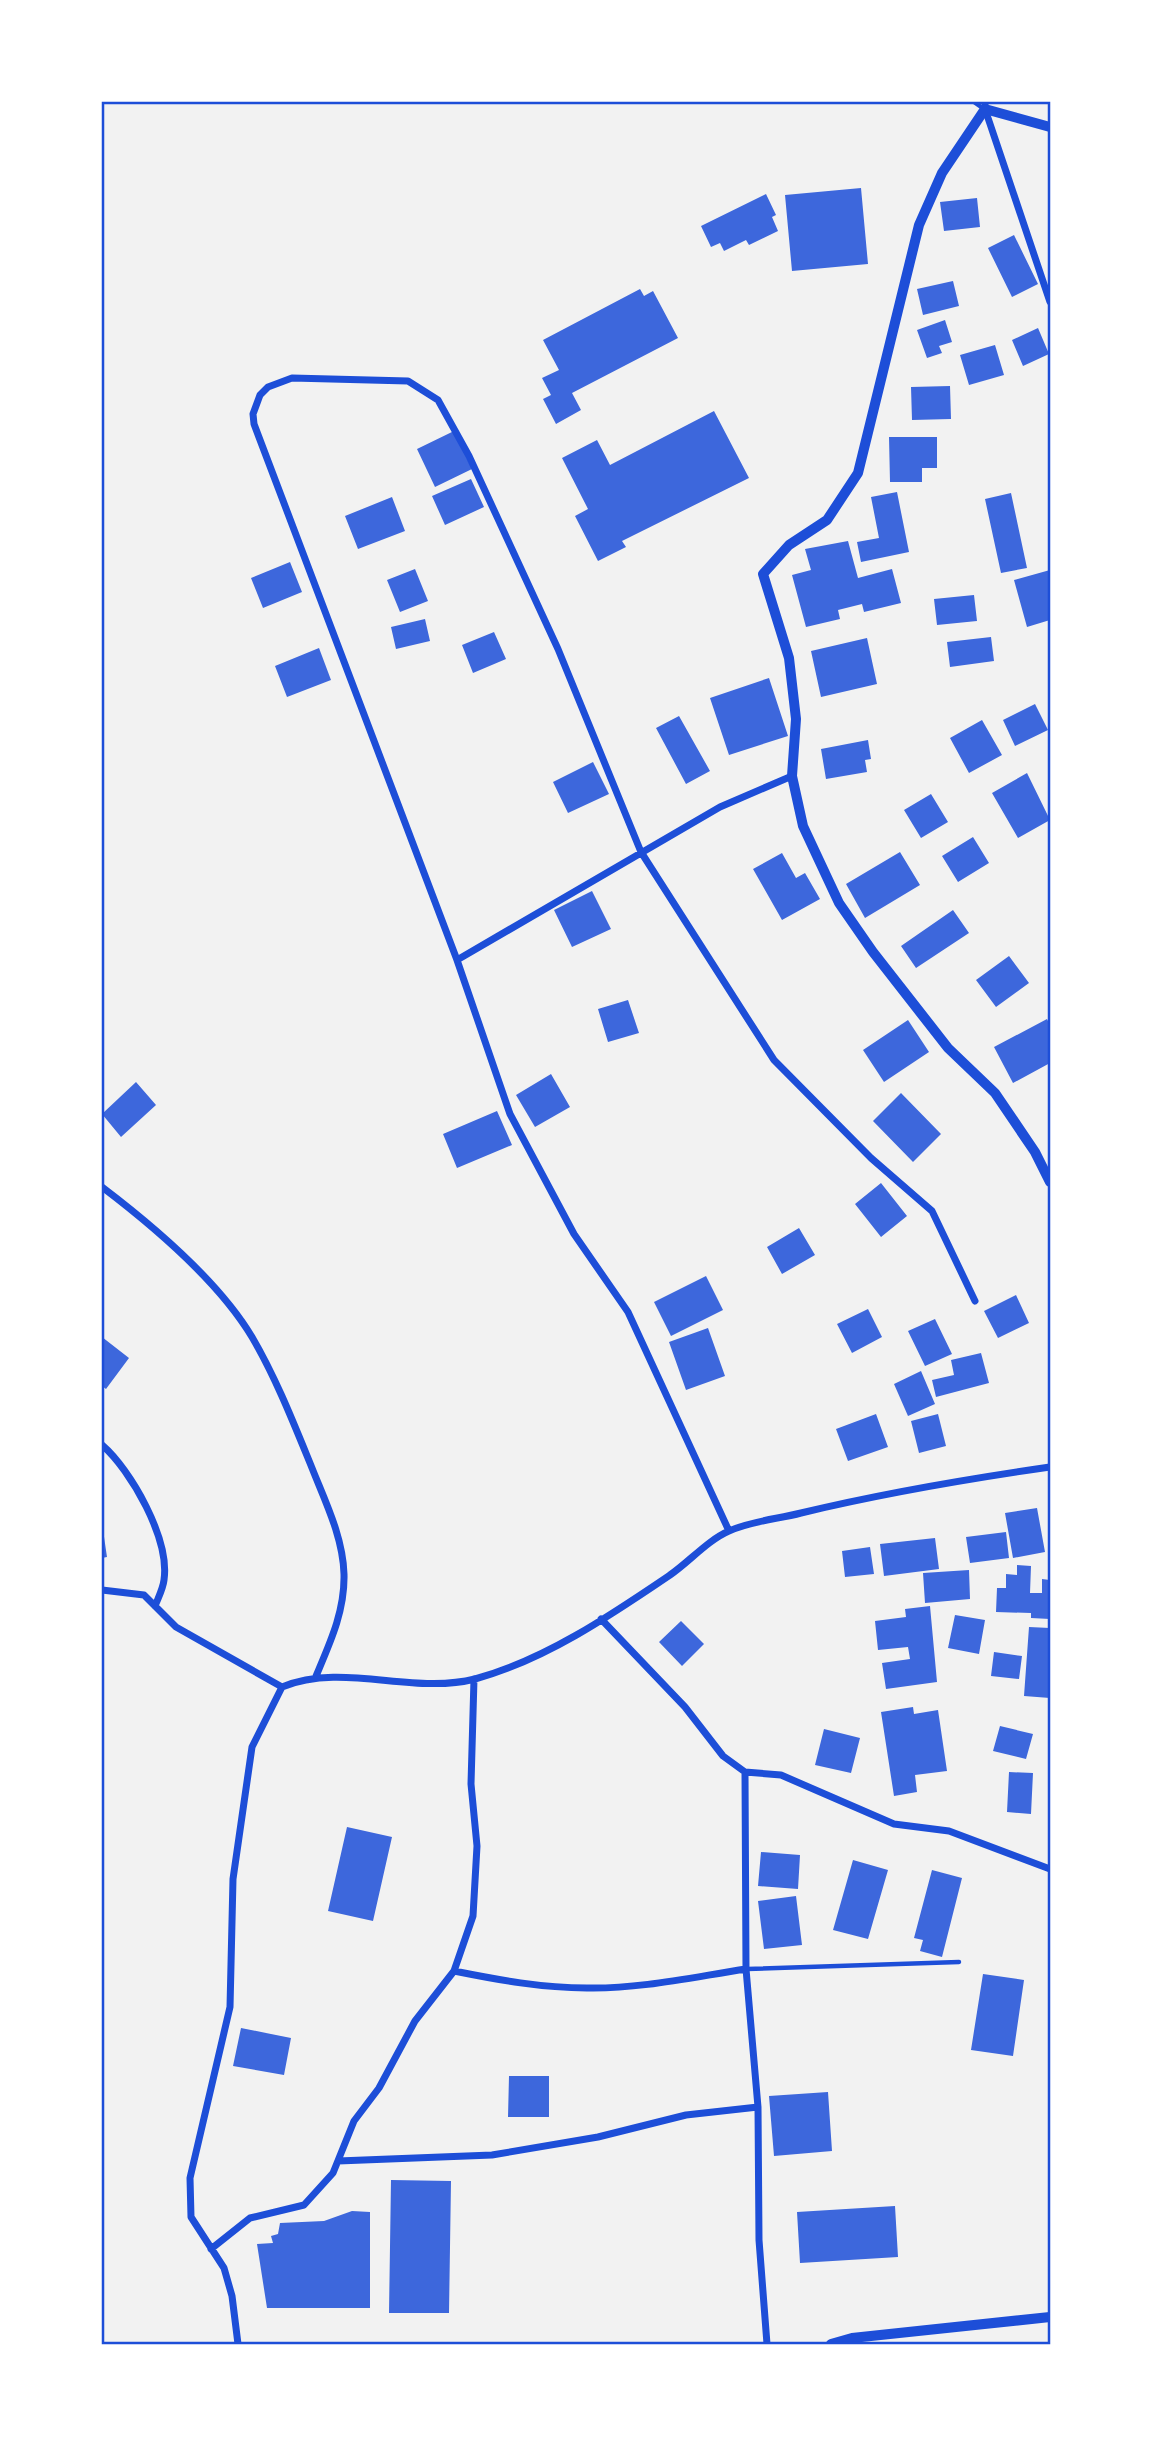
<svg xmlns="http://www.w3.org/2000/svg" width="1152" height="2446" font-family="'Source Serif 4',serif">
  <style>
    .building { fill: #3d67dc }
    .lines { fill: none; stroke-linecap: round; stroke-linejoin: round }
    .service { stroke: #1d4ed8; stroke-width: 4.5 }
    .minor { stroke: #1d4ed8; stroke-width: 7 }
    .tertiary { stroke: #1d4ed8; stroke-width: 10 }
    .neatline { fill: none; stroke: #1d4ed8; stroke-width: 2.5 }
  </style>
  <rect width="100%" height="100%" fill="#f2f2f2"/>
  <path class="building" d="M861,188L868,264L792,271L785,195Z
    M766,194L776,215L772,217L778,231L749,245L746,240L724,251L720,243L711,247L701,226Z
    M977,198L980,227L944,231L940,202Z
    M1014,235L1038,284L1012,297L988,248Z
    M953,281L959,306L923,315L917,289Z
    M640,289L644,296L653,291L678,338L572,393L581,410L556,424L543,399L551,395L542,378L559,370L543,340Z
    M945,320L952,342L939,346L942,353L927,358L917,330Z
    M1038,328L1049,354L1023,366L1012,340Z
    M995,345L1004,375L969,385L960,355Z
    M950,386L951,419L912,420L911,387Z
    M714,411L749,478L622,541L626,547L598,561L575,516L588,509L562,458L597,440L610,465Z
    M454,431L472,469L435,487L417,449Z
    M889,437H937V468H922V482H890Z
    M471,479L484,507L445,525L432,496Z
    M897,492L909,552L861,562L857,542L879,538L871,497Z
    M1011,493L1027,568L1001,573L985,499Z
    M392,497L405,531L358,549L345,516Z
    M848,541L858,578L892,569L901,603L864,612L862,604L838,610L840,619L806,627L792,575L811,570L805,549Z
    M290,562L302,592L263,608L251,578Z
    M415,569L428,601L400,612L387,580Z
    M1050,570V620L1027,627L1014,580Z
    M974,595L977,621L937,625L934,599Z
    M425,619L430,641L396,649L391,627Z
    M494,632L506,659L473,673L462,645Z
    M991,637L994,661L950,667L947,642Z
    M867,638L877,684L821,697L811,651Z
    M319,648L331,680L287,697L275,666Z
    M769,678L788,736L729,755L710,698Z
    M1035,704L1048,730L1015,746L1003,720Z
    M679,716L710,771L686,784L656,728Z
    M982,720L1002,755L969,773L950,738Z
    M868,740L871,759L865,760L867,772L826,779L821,749Z
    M593,762L609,794L568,813L553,782Z
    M1027,773L1050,820L1018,838L992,793Z
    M931,794L948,822L921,838L904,810Z
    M973,837L989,863L958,882L942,856Z
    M900,852L920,885L865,918L846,884Z
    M782,853L796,878L805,873L820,899L782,920L753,869Z
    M592,891L611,929L572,947L554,910Z
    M953,910L969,933L916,968L901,946Z
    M1009,956L1029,983L996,1007L976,980Z
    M628,1000L639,1033L608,1042L598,1009Z
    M1047,1019L1050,1025V1063L1013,1083L994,1047Z
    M908,1020L929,1052L884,1082L863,1050Z
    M551,1074L570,1107L535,1127L516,1095Z
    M136,1082L156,1105L121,1137L102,1114Z
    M901,1093L941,1134L913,1162L873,1121Z
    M497,1111L512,1145L457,1168L443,1134Z
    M881,1183L907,1216L881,1237L855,1204Z
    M799,1228L815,1255L782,1274L767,1247Z
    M706,1276L723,1310L671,1336L654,1302Z
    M1016,1295L1029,1323L998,1338L984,1311Z
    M868,1309L882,1337L852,1353L837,1324Z
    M935,1319L952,1354L925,1366L908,1331Z
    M708,1328L725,1376L686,1390L669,1342Z
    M102,1337L129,1358L106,1389L102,1386Z
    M981,1353L989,1383L936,1397L932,1380L954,1375L951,1360Z
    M921,1371L935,1404L908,1416L894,1384Z
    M876,1414L888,1447L848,1461L836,1429Z
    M938,1414L946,1446L919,1453L911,1421Z
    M1037,1508L1045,1552L1013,1558L1005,1513Z
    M102,1523L107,1557L102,1558Z
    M1006,1532L1009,1558L970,1563L966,1537Z
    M935,1538L939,1569L884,1576L880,1544Z
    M870,1547L874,1574L845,1577L842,1551Z
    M1017,1565L1031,1566L1030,1593H1042V1579L1050,1580V1619L1031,1618V1613L996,1612L997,1588H1006V1574L1017,1575Z
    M969,1570L970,1599L925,1603L923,1573Z
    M930,1606L937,1682L886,1689L882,1663L910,1659L908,1647L878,1650L875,1621L906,1617L905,1609Z
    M955,1615L985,1620L979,1654L948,1648Z
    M681,1621L704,1644L682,1666L659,1642Z
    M1029,1627L1050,1628V1698L1024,1696Z
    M994,1652L1022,1656L1019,1679L991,1676Z
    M913,1707L914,1714L938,1710L947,1771L915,1775L917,1792L894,1796L881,1712Z
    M1000,1726L1033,1734L1026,1759L993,1751Z
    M824,1729L860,1738L851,1773L815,1765Z
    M1009,1772L1033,1773L1031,1814L1007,1812Z
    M347,1827L392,1837L373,1921L328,1911Z
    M761,1852L800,1855L798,1889L758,1886Z
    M853,1860L888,1870L868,1939L833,1930Z
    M932,1870L962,1878L942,1957L920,1951L923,1940L914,1938Z
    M796,1896L802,1945L764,1949L758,1901Z
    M983,1974L1024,1980L1013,2056L971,2050Z
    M241,2028L291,2038L284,2075L233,2066Z
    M509,2076H549V2117H508Z
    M828,2092L832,2151L774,2156L769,2096Z
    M391,2180L451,2181L449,2313H389Z
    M895,2206L898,2257L800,2263L797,2212Z
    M352,2211L370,2212V2308H267L257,2244L273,2243L271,2236L278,2234L280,2223L324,2221Z"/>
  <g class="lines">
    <path class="service" d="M974,102L984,109
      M747,1969L959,1962"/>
    <path class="minor" d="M985,102V109L1050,302
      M457,960L720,807L792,776
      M102,1187C152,1225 219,1282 252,1337C276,1378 294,1424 312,1468C325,1501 343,1537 344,1574C345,1611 330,1643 316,1676
      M102,1445C131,1470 170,1539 164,1580C163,1589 158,1598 155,1606
      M729,1531L628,1312L574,1234L510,1114L457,960L254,424L253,414L260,395L268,387L292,378L408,381L438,400L469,456L558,649L641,852L774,1060L871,1158L932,1211L975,1301
      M102,1590L144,1595L176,1627L282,1687
      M601,1619L685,1707L723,1756L745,1772L781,1775L894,1824L949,1831L1050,1869
      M745,1772L746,1969L758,2107L759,2240L767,2344
      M454,1971C499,1980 542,1988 587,1988C640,1989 693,1977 746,1969
      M338,2161L492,2155L598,2137L686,2115L758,2107
      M211,2249L250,2218L304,2205L333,2173L354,2121L379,2088L415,2021L454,1971L473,1916L477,1846L471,1784L474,1679
      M238,2344L232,2296L224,2268L191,2217L190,2178L230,2007L233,1879L252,1747L282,1687C343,1662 412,1695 475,1679C545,1660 611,1615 670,1575C689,1562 708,1540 729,1531C751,1521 778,1519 801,1513C884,1493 967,1479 1050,1467"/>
    <path class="tertiary" d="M1050,127L985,109L942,173L919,225L858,473L827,520L789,545L763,574L789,658L796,719L792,776L803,826L839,903L873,952L948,1048L995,1093L1035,1152L1050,1182
      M831,2344L852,2338L1050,2317"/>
  </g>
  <rect width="1152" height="2446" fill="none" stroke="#ffffff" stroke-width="206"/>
  <rect x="103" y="103" width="946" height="2240" class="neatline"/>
</svg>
